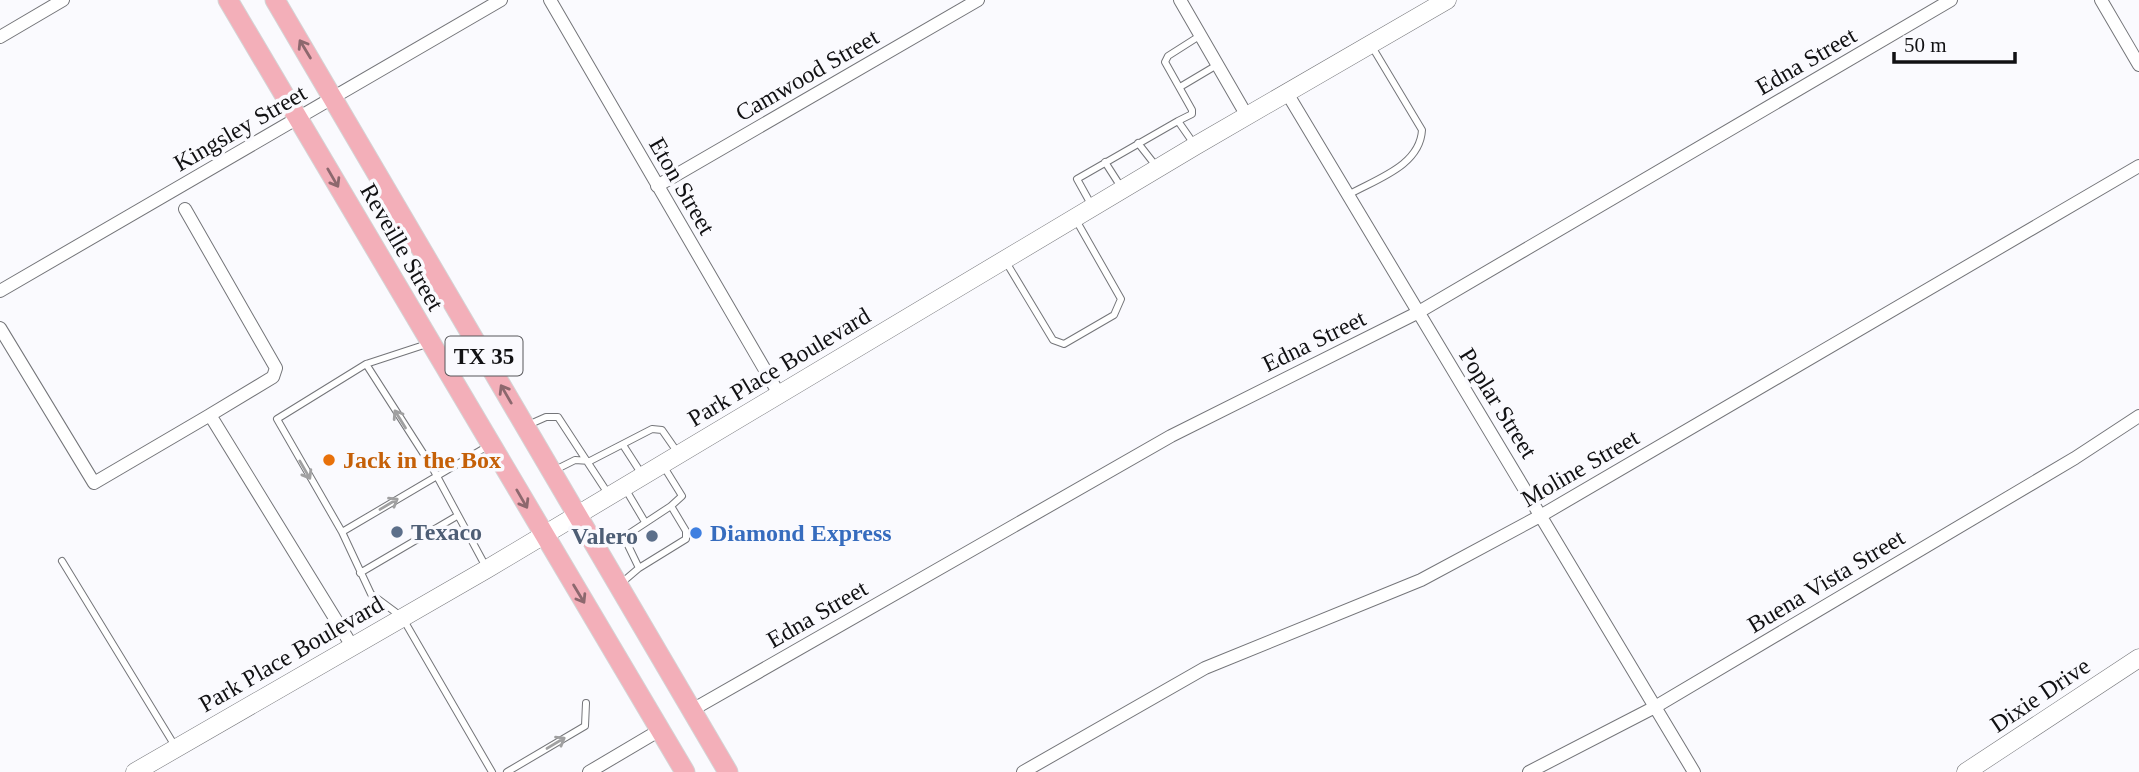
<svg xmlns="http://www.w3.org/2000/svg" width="2139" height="772" font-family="Georgia,serif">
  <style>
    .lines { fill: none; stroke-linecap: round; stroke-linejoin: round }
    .lane-casing { stroke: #747579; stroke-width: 8 }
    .street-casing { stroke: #747579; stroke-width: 14 }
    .secondary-casing { stroke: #747579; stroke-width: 19 }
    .primary-casing { stroke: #d4d4d5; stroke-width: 21 }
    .lane { stroke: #fff; stroke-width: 6 }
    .street { stroke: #fff; stroke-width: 12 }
    .secondary { stroke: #fff; stroke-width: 18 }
    .primary { stroke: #f3afb9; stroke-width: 19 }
    .oneway { stroke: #8d686e }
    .oneway2 { stroke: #a0a0a1 }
    .food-dot { fill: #e8710a; stroke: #fafafe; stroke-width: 2.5 }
    .service-dot { fill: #5c6f8a; stroke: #fafafe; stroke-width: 2.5 }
    .shop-dot { fill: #3f7fe0; stroke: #fafafe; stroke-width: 2.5 }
    .labels { text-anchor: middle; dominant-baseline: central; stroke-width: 7; stroke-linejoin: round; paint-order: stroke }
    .shield { fill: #fafafe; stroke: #57575a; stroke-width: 2 }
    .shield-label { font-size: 23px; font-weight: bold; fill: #111113 }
    .street-label { font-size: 24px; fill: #111113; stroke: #fafafe }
    .food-label { font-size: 24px; font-weight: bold; fill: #c56008; stroke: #fafafe; text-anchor: start }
    .service-label { font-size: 24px; font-weight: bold; fill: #4e5e75; stroke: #fafafe; text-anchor: start }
    .shop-label { font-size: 24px; font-weight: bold; fill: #366cbe; stroke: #fafafe; text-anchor: start }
  </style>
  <rect width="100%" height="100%" fill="#fafafe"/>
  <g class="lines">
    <defs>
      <path id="lane" d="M1180,87L1217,65
        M1138,143L1156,166
        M1194,144L1178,121L1192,114V110L1165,62L1168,56L1201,35
        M1105,162L1121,187
        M1348,195C1376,179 1420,166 1422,130L1371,45
        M1092,206L1077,179L1178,121
        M1006,262L1053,340L1064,344L1114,315L1121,299L1076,220
        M366,364L427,344
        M528,425L546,417H558L609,495
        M623,445L643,476
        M555,470L575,460L590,461L652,429L662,430L678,453
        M626,490L645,522
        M342,532L488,446
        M62,561L175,746
        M486,567L432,467L366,364L277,419L342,532L371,594L402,617L492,772
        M639,568L624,537L671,506
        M360,573L457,516
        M619,585L639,568L686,539V531L671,506L682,496L664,467
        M507,772L585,726L586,703"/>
      <path id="street" d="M550,0L779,394
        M1180,0L1247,116
        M2101,0L2139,65
        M0,37L63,0
        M1287,93L1694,772
        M657,186L978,0
        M185,209L276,368L273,377L210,415
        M0,291L501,0
        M0,328L94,483L210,415L352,646
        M692,710L1171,436L1417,313L1951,0
        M589,772L660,730
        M1023,772L1205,668L1421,580L1542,515L2139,166
        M1529,772L1655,707L2075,458L2139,416"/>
      <path id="secondary" d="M135,772L487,569L1195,146L1447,0
        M1966,772L2139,658"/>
      <path id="primary" d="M228,0L685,772
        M275,0L728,772"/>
    </defs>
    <use href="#lane" class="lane-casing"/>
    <use href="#street" class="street-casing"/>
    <use href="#secondary" class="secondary-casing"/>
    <use href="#primary" class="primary-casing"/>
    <use href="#lane" class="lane"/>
    <use href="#street" class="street"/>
    <use href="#secondary" class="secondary"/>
    <use href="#primary" class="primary"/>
  </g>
  <defs><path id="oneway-shaft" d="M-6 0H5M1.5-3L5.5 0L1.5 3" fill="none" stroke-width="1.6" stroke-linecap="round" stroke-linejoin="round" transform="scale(1.75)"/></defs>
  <g class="oneway">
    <use href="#oneway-shaft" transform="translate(305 49) rotate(-121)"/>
    <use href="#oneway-shaft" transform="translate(333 178) rotate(60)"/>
    <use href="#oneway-shaft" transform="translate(506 394) rotate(-120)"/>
    <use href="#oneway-shaft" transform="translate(522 499) rotate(60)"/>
    <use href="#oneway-shaft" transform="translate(579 594) rotate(59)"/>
  </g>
  <g class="oneway2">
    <use href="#oneway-shaft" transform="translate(400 419) rotate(-122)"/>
    <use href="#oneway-shaft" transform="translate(305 470) rotate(60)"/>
    <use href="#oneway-shaft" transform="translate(389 504) rotate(-31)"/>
    <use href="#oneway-shaft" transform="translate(556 743) rotate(-31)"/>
  </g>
  <circle class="food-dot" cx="329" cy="460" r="7"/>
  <g class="service-dot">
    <circle cx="397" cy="532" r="7"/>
    <circle cx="652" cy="536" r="7"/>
  </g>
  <circle class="shop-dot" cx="696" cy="533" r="7"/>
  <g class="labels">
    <rect class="shield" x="445.5" y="336.5" width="77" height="39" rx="5"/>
    <g class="shield-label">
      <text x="484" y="356">TX 35</text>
    </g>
    <g class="street-label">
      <text transform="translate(1806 61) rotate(-30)">Edna Street</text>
      <text transform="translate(807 75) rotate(-30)">Camwood Street</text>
      <text transform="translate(240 128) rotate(-30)">Kingsley Street</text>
      <text transform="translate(682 186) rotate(60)">Eton Street</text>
      <text transform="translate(402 247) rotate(60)">Reveille Street</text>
      <text transform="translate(1314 341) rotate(-26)">Edna Street</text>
      <text transform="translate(779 367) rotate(-31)">Park Place Boulevard</text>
      <text transform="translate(1498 403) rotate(58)">Poplar Street</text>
      <text transform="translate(1580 468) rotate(-30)">Moline Street</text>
      <text transform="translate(1826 581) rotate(-31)">Buena Vista Street</text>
      <text transform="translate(817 614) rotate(-30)">Edna Street</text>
      <text transform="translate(291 654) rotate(-30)">Park Place Boulevard</text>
      <text transform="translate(2040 695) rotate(-34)">Dixie Drive</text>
    </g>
    <g class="food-label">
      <text x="343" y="460">Jack in the Box</text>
    </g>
    <g class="service-label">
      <text x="411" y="532">Texaco</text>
      <text x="638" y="536" text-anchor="end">Valero</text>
    </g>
    <g class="shop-label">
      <text x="710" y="533">Diamond Express</text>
    </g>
  </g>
  <path d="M1894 52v10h121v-10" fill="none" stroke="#111113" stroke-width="3.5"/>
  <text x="1904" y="52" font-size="21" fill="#111113" stroke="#fafafe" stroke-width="5" paint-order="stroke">50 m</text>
</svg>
